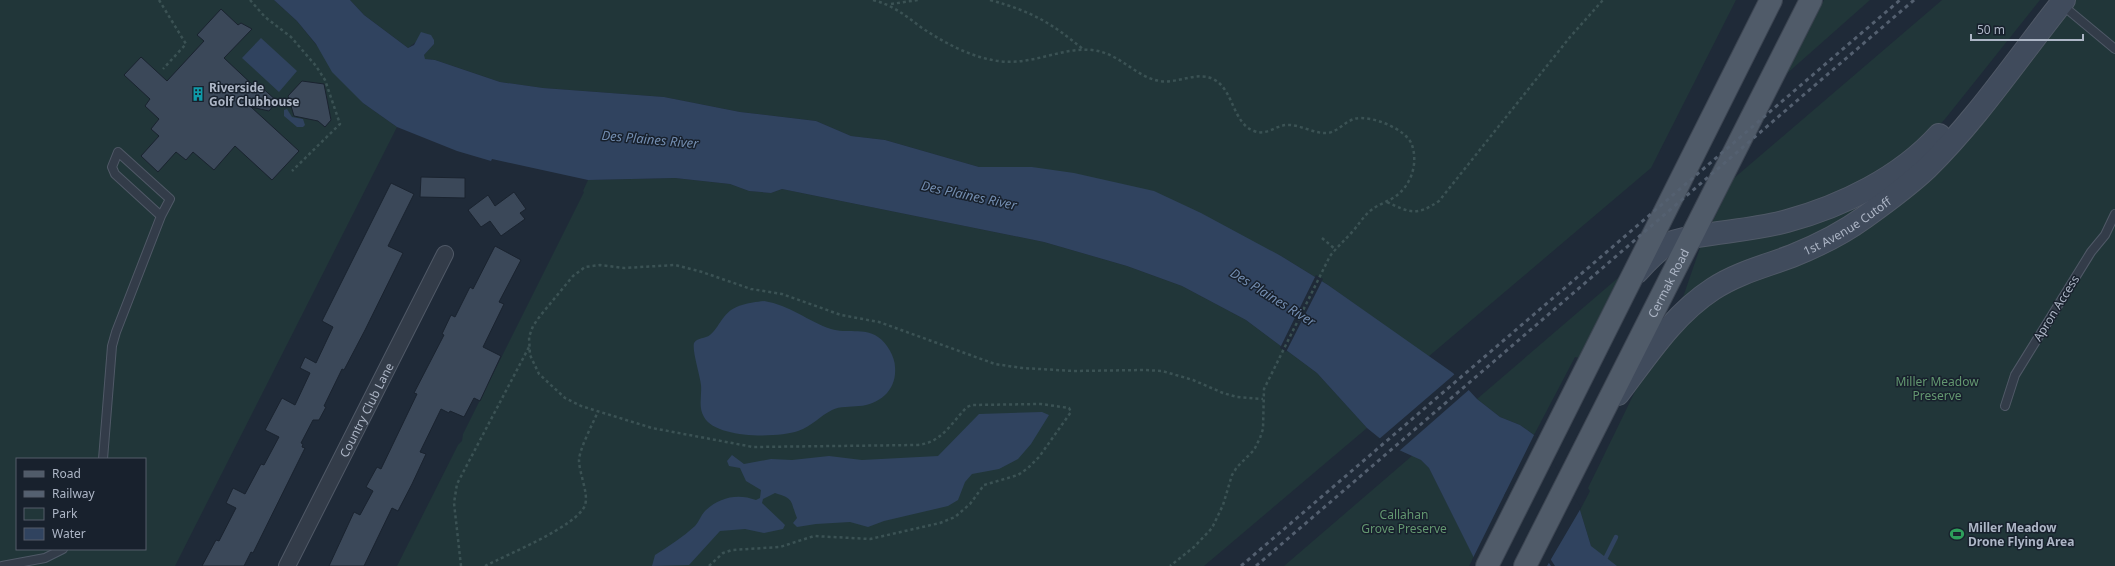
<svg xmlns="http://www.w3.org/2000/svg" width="2115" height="566" font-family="'Noto Sans',sans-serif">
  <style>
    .green { fill: #213639; fill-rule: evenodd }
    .water { fill: #30435f }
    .pier { fill: #1f2a38 }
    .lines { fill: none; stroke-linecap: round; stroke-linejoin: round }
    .stream { stroke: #30435f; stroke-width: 4.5 }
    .building { fill: #3b4859; stroke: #1a232f }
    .service-casing { stroke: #505967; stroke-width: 10 }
    .minor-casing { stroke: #505967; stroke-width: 18 }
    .secondary-casing { stroke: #505967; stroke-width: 24 }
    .primary-casing { stroke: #3c4552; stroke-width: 24 }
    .path { stroke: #3b5254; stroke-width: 2.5; stroke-dasharray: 3 3; stroke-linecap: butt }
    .service { stroke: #333c49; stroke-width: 8 }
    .minor { stroke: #333c49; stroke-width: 16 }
    .secondary { stroke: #404b5c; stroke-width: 22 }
    .primary { stroke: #505b69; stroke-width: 22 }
    .rail { stroke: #546070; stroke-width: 3; stroke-dasharray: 4 4; stroke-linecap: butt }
    .labels { text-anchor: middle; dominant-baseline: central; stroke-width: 3; stroke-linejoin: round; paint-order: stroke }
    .poi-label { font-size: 12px; font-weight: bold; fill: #adb6c6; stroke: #18212d; text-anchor: start }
    .street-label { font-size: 12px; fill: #adb6c6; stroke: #18212d }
    .park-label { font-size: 12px; fill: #639770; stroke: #18212d }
    .water-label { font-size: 13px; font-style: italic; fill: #738db0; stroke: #18212d }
  </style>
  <rect width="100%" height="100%" fill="#1f2a38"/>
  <path class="green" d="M0,0H274L297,21L363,103L397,127L175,566H0ZM17,459H145V549H17Z
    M350,0H1736L1651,168L1428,357L1328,285L1281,256L1032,167H979L885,140L851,136L816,121L740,112L664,97L543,88L500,82L435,60L424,59V55L434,44L417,41L408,48L364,15Z
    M1824,0H1870L1783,77Z
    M1942,0H2040L1945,119L1920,146L1899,162L1808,207L1715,224L1712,223L1733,179Z
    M2072,0H2115V566H1597L1580,510L1590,491L1588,488L1644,373L1655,356L1712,297L1853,231Z
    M675,178L730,184L749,191L771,193L782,189L1044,242L1127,266L1182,286L1246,320L1317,373L1367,428L1204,566H397L458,445L462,441L463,434L584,192L583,191L588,180Z
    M1862,200L1866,208L1681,303L1701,245Z
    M1619,277L1579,358L1575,357L1534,435L1520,425L1500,417L1477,399Z
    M1413,455L1421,460L1429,468L1474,557L1469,566H1284Z"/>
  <path class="water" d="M274,0H350L364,15L408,48L414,45L421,32L431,35L434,40V44L424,55L425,59L435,60L500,82L543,88L664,97L740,112L816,121L851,136L885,140L979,167H1032L1074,173L1154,191L1201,213L1281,256L1328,285L1453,373L1477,399L1500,417L1520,425L1534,435L1580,510L1591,546L1617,566H1555L1506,492L1504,496L1551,566H1478L1429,468L1421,460L1388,445L1367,428L1317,373L1246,320L1182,286L1127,266L1044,242L782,189L771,193L749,191L730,184L675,178L588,180L492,159L491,161L457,151L397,127L363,103L332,72L316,44L297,21Z
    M261,38L297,71L279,92L242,58Z
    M287,109L292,117L303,119L305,125L303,127H297L284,116V110Z
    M764,301C790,305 807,321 831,329C846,334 864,327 878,337C887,343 895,357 895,367C897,390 880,404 859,406C850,407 840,406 832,410C820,416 812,426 798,431C778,438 716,439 704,417C698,407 702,396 701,385C700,375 692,351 694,343C698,337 705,339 710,335C716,330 719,323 724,317C734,304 749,303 764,301Z
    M1042,412L1049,415L1031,444L1018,459L999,469L972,474L965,482L958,500L948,506L884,521L868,527L850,522L816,524L797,527L793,523L797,518C790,501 795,499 775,493L763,499L762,503L782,522L785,525L783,529L764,533L745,529L720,531L689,565L652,566L655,555C669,546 683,537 695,526C699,522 701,515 705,511C719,497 738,493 756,500L760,498L761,490L746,481L740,468L729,466L727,461L732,455L744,464L771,459L792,460L829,456L862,460L938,456L979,414Z"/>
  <path class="pier" d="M1316,275L1323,279L1286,352L1280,348Z
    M1456,373L1471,388L1398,452L1378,440Z
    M1535,433L1581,508L1547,566H1476L1472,560Z"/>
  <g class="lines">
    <path class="stream" d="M1604,561L1616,537"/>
  </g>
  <path class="building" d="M221,9L238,25L241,23L252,29L224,58L256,88L259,85L277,101L269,111L251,107L299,151L272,180L235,146L214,170L193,152L186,160L176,152L158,172L141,156L159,136L151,129L159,119L145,106L150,99L124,75L141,57L167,81L204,41L197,35Z
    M302,81L324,84L331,120L325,127L318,121L294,116L288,96Z
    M421,177L465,178V198L420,197Z
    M391,183L414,194L388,246L403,253L365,330L344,370L342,369L324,406L326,407L319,420H313L301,443L303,444L302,447L305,448L253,553L251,552L244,566H202L216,540L219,541L236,508L226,503L233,488L245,494L261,464L264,465L279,437L265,430L282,398L295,405L310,373L300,368L305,357L316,363L333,327L322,321Z
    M514,192L526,209L520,213L525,219L501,236L490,221L481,227L468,210L488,195L495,206Z
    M495,246L521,260L499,302L504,304L483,347L501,356L480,401L474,398L464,417L450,411L449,413L441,409L420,452L426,454L412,484L398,511L392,508L364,566H329L354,512L360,515L373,491L366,487L377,467L381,469L417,394L414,393L444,335L442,334L451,315L455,317L470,287L473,289Z"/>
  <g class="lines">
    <defs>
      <path id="service" d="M2061,4L2115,49
        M2005,406L2015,375L2091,252L2105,235L2115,214
        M103,459L112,346L116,332L161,216L170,199L118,152L112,167L115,174L161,216
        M2,566L45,558L63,549"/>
      <g id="minor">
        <path id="s1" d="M287,566L445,254"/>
      </g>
      <g id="secondary">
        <path d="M1637,272C1646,262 1654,253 1666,245C1674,240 1688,238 1698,236C1727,231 1758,229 1787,221C1842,206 1900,178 1939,135"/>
        <path id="s2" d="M1618,394C1647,356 1673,315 1713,289C1737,273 1766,266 1792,256C1817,246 1843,233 1865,217C1886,202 1908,186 1927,168C1978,118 2019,56 2064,0"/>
      </g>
      <g id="primary">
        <path d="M1487,566L1771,0"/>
        <path id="s3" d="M1525,566L1811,0"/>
      </g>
    </defs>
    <use href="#service" class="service-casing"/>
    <use href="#minor" class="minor-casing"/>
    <use href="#secondary" class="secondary-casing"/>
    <use href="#primary" class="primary-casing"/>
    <path class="path" d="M159,0L186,44L163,69
      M250,0L265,17L291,37L316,66L325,80L340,124L292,171
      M873,0C893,5 906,16 922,28C945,43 970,57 998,61C1032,66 1061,47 1092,50C1120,53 1135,77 1160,81C1177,84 1197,71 1213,79C1234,89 1232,123 1254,131C1266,136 1275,126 1286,125C1300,124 1314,134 1327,133C1338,132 1344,122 1354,119C1369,114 1407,129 1412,145C1418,163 1412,184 1396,196C1388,202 1378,204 1370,211C1363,217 1359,224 1353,231C1345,240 1337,247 1330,256L1264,389L1263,429L1260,438L1254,450L1237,467L1232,475L1223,505L1212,528L1194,547L1170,566
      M990,0C1033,12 1050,22 1084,50
      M891,4L918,0
      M1387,202C1410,213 1417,216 1439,201L1570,37L1603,0
      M1322,238L1335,249
      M461,566L454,503L457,484L529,347
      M485,566C506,555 578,526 585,505C589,494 579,473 579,460C580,447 593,424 598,411
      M709,566L723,553L732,550L780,547L814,536L870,539L940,523L955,517L970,504L984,485L1018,475L1028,468L1039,457L1071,412L1069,408L1041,404L972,405L967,407C951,423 942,443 917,445L753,447L652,428L581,406L565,398L539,374L530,355L529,337L533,326L540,316L573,276L585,267L600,265L624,268L675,265L702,272L751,289L782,294L841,315L879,322L995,364L1022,368L1074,371L1145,370L1162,371L1193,380L1223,393L1237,397L1263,399"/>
    <use href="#service" class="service"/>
    <use href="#minor" class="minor"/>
    <use href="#secondary" class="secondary"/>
    <use href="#primary" class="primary"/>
    <path class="rail" d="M1241,566L1900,0
      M1256,566L1914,0"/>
  </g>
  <defs>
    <symbol id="building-bare" viewBox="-9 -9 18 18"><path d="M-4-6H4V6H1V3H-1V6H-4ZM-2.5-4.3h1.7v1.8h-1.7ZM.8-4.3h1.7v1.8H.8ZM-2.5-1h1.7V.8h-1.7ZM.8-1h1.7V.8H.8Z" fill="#0f9aa8" stroke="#18212d" stroke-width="2.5" paint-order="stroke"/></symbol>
    <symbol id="stadium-bare" viewBox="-9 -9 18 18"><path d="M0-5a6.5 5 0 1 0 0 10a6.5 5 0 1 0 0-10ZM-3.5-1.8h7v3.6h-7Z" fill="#2e9e5b" stroke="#18212d" stroke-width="2.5" paint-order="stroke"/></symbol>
  </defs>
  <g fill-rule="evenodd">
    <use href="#building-bare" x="188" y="84" width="20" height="20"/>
    <use href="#stadium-bare" x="1947" y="524" width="20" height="20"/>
  </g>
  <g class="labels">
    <g class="poi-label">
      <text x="209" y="87">Riverside<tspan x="209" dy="14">Golf Clubhouse</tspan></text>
      <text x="1968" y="527">Miller Meadow<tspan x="1968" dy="14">Drone Flying Area</tspan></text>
    </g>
    <g class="street-label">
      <text stroke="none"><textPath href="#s2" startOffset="291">1st Avenue Cutoff</textPath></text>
      <text stroke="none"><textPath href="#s3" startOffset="317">Cermak Road</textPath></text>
      <text transform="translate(2056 308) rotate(-58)">Apron Access</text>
      <text stroke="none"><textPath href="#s1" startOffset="175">Country Club Lane</textPath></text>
    </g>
    <g class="park-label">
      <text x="1937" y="381">Miller Meadow<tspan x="1937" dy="14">Preserve</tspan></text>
      <text x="1404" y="514">Callahan<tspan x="1404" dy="14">Grove Preserve</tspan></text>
    </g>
    <g class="water-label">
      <text transform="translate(650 139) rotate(5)">Des Plaines River</text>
      <text transform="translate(969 195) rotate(12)">Des Plaines River</text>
      <text transform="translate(1273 297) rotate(32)">Des Plaines River</text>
    </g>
  </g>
  <rect x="16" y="458" width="130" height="92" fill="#18212d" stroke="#545d6a"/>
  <rect x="24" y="471" width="20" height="6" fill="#505b69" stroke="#545d6a"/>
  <text x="52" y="478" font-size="12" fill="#adb6c6">Road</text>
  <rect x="24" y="491" width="20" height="6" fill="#546070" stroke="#545d6a"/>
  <text x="52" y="498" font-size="12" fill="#adb6c6">Railway</text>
  <rect x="24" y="508" width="20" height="12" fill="#213639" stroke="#545d6a"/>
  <text x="52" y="518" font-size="12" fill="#adb6c6">Park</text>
  <rect x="24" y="528" width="20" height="12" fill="#30435f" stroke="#545d6a"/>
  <text x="52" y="538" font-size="12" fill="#adb6c6">Water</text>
  <path d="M1971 34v6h112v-6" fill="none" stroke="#adb6c6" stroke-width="2"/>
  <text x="1977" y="34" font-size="12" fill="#adb6c6" stroke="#18212d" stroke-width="3" paint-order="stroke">50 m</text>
</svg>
